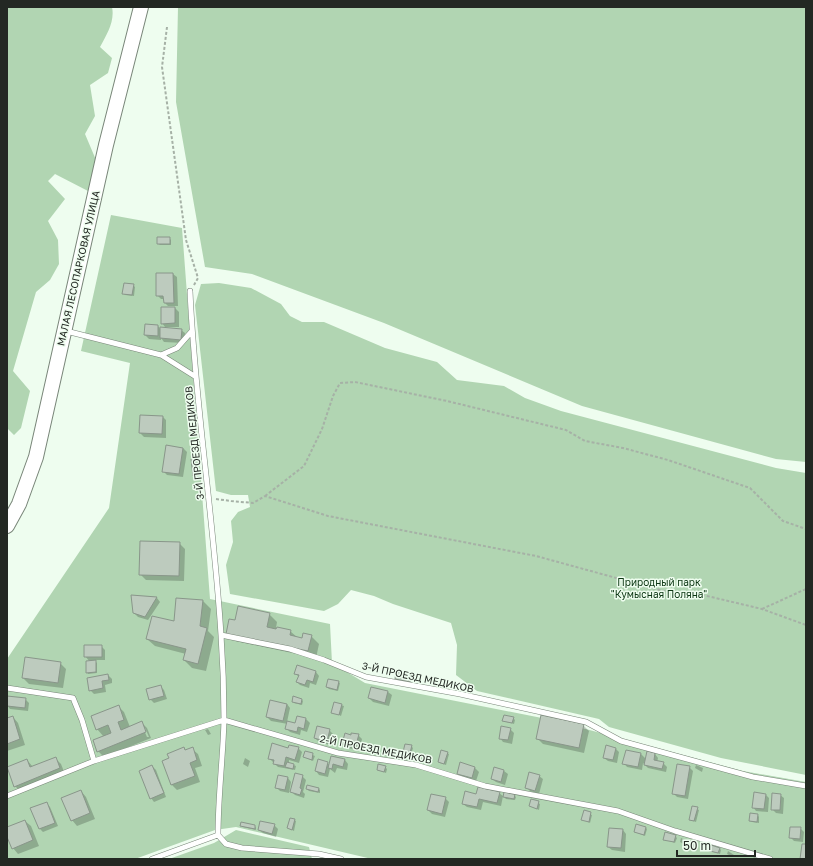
<svg xmlns="http://www.w3.org/2000/svg" width="813" height="866" font-family="'Golos Text',sans-serif">
  <style>
    .green { fill: #b1d5b2 }
    .shadow { fill: #0003; fill-rule: evenodd }
    .building { fill: #bdcbbe; stroke: #89968a }
    .lines { fill: none; stroke-linecap: round; stroke-linejoin: round }
    .lane-casing { stroke: #798679; stroke-width: 6 }
    .secondary-casing { stroke: #798679; stroke-width: 16 }
    .path { stroke: #a6b1a6; stroke-width: 2; stroke-dasharray: 3 2; stroke-linecap: butt }
    .lane { stroke: #fff; stroke-width: 5 }
    .secondary { stroke: #fff; stroke-width: 14 }
    .labels { text-anchor: middle; dominant-baseline: central; stroke-width: 3; stroke-linejoin: round; paint-order: stroke }
    .street-label { font-size: 10px; fill: #232823; stroke: #eefdef }
    .park-label { font-size: 10px; fill: #0c3713; stroke: #eefdef }
  </style>
  <rect width="100%" height="100%" fill="#eefdef"/>
  <path class="green" d="M7,7H112C115,21 107,34 100,47L112,58L108,73L90,85L95,116L85,134L96,160L94,177L88,191L55,174L48,181L65,199L48,221L58,240L59,264L50,280L36,292L13,371L30,391L21,428L14,435L7,428Z
    M178,7H806V462L776,459L582,406L384,323L252,274L205,267L176,102Z
    M111,215L182,228L210,599L330,624L332,663L365,683L552,720L743,771L806,782V859H372L236,827L215,830L135,859H7V659L109,508L130,363L81,351Z
    M219,283L251,288L281,304L290,316L302,322H324L385,348L437,362L457,380L504,386L525,398L561,411L776,468L806,473V775L721,758L609,727L599,719L477,691L456,675L457,645L451,623L393,604L374,596L351,590L338,604L324,611L230,594L226,565L233,542L231,521L238,512L250,507L248,495H231L216,491L195,305L201,284Z
    M236,830L309,847L312,859H169L214,843Z"/>
  <path class="shadow" d="M169,238L171,240V245H160L158,244Z
    M173,274L177,277L178,306H168L165,303L164,299H161L157,295Z
    M133,285L135,287L134,296L125,295L123,293Z
    M175,308L179,312V327H165L162,323Z
    M158,326L161,330H181L185,333L184,343L164,342L161,338V340L149,339L145,335Z
    M163,417L166,420V438L144,437L140,433Z
    M167,446L183,448L187,452L183,477L167,475L163,471Z
    M194,459L196,461L197,477L194,475Z
    M179,543L185,549L184,581L146,580L140,574Z
    M132,596L157,598L160,602L148,620L138,617L134,613Z
    M177,599L203,601L211,609L208,631L214,637L206,671L192,668L184,660L186,654L155,646L147,639L175,623Z
    M269,614L277,622L276,628L290,631L298,638L303,639L311,636L319,644L316,658L235,641L227,633L235,622Z
    M101,646L105,650V660H94L97,663V673L88,674L87,672L90,662L85,656Z
    M60,663L66,669L63,688L29,684L23,678Z
    M316,672L319,676L316,685L310,683L309,688L300,685L297,682L299,677L295,673Z
    M108,675L112,679V683L105,685L106,692L94,694L90,690Z
    M411,676L412,677L411,683L398,680L396,679Z
    M338,682L340,683L338,691L329,689L327,687Z
    M160,686L164,690L167,699L154,703L150,699Z
    M372,688L388,692L392,695L389,706L373,702L369,698Z
    M294,698L302,700L303,701L302,705L294,703L293,701Z
    M25,699L29,703L28,711L10,709L7,705V703Z
    M335,703L344,706L341,716L333,712Z
    M287,704L290,708L287,722L296,725L298,717L306,719L310,723L307,732L301,730L300,735L290,732L286,728L288,724L271,721L267,717Z
    M118,706L124,712L130,727L141,722L147,728L151,738L104,757L98,751L104,737L97,729ZM143,728H145L149,737H147Z
    M13,717L18,723L25,745L7,751V719Z
    M513,718L515,720L514,724L503,721Z
    M583,725L589,731L584,753L543,744L537,738Z
    M208,729L211,734L208,735L205,730Z
    M510,729L514,733L512,744L503,742L500,738Z
    M329,730L333,734L330,745L319,742L315,738Z
    M358,735L362,739L360,748L354,747L353,749L347,748L343,744L351,736Z
    M411,746L413,748L410,758L405,757L404,755Z
    M184,748L186,751L192,749L198,754L202,766L195,768L200,782L177,790L172,785L170,759Z
    M298,748L302,752L299,763L289,760V763L296,766L295,770L278,767L269,758L289,749Z
    M616,749L619,752L617,763L608,761L604,758Z
    M626,751L641,754L646,759L655,754L658,758L657,762L663,763L667,767L666,772L648,768L643,763L642,770L627,767L624,763Z
    M305,752L315,756L313,761L304,757Z
    M447,753L449,754L446,765L440,763L439,761Z
    M332,757L345,760L348,764L347,770L337,768L335,773L330,769L328,777L319,775L316,771L327,763L330,765Z
    M55,758L61,764L65,774L21,792L15,786L27,760L33,767Z
    M245,758L250,761L248,767L243,764Z
    M461,764L475,768L479,772L476,781L462,777L458,774Z
    M696,765L703,768L702,772L695,768Z
    M152,766L156,770L166,797L154,802L151,798Z
    M385,767L387,769L386,773L378,770Z
    M689,767L693,771L688,799L677,797L673,793Z
    M494,768L504,771L508,774L505,785L496,782L492,779Z
    M302,776L306,780L303,792L305,794L304,798L295,795L292,792Z
    M539,776L543,779L539,794L530,791L526,787Z
    M288,778L291,782L289,793L280,791L276,787Z
    M308,786L319,789L320,790V793L309,791L307,789Z
    M81,791L86,797L95,819L77,826L72,820Z
    M499,793L503,796L501,806L483,802L481,810L467,807L463,804L477,795Z
    M514,795L516,797L515,800L506,799L504,797Z
    M766,795L769,798L768,812L756,811L753,807Z
    M780,795L784,798L783,814L776,813L772,809Z
    M445,798L449,802L445,817L432,814L428,810Z
    M532,800L540,804L539,810L530,806Z
    M46,803L50,807L58,826L43,832L40,829Z
    M693,807L699,810L696,822L690,820Z
    M585,812L592,815L590,823L583,819Z
    M758,815L759,817V823L752,822L750,821Z
    M294,820L296,821L294,831L288,828Z
    M25,821L31,826L39,846L18,854L13,848L7,834V828Z
    M241,825L255,826L256,828V830L243,827Z
    M274,825L278,829L276,837L263,833L259,830Z
    M646,828L647,829L645,836L635,832Z
    M800,828L804,832L803,842L794,841L790,837Z
    M623,830L626,834L625,852L612,850L608,847Z
    M675,836L677,838L675,843L664,839Z
    M681,838L687,841L686,845L680,842Z
    M691,842L698,845L697,851L689,848Z
    M719,848L721,850L720,854L707,850Z
    M728,851L734,855L733,857L727,854Z"/>
  <path class="building" d="M157,237H170V244H157Z
    M156,273H173L174,303H164L163,296H156Z
    M124,283L134,284L132,295L122,294Z
    M161,307H175V323L161,324Z
    M145,324L158,325V336L144,335Z
    M160,327L182,329L181,340L160,338Z
    M140,415L163,416L162,434L139,433Z
    M166,445L183,448L179,474L162,472Z
    M195,458L196,475L193,476L191,459Z
    M140,541L180,542L179,576L139,575Z
    M131,595L157,597L145,617L133,613Z
    M176,598L203,600L200,626L207,628L198,664L183,660L186,649L146,639L152,616L174,621Z
    M238,606L270,613L267,627L276,629L277,627L291,630L290,635L302,638L303,633L312,635L308,651L226,634L229,619L235,620Z
    M84,645H102V657H84Z
    M25,657L61,662L58,683L22,678Z
    M96,660V672L86,673V661Z
    M297,665L316,671L313,682L307,680L305,685L296,682L299,675L294,674Z
    M396,672L411,675L410,682L395,679Z
    M108,674L109,680L102,681L103,688L89,691L87,678Z
    M328,679L339,681L337,690L326,687Z
    M161,685L164,696L149,700L146,689Z
    M371,687L388,691L385,703L368,698Z
    M7,696L26,698L25,708L7,706Z
    M293,696L302,699L301,704L292,702Z
    M270,700L287,704L283,721L266,717Z
    M334,702L342,704L339,715L331,713Z
    M119,705L124,720L118,722L121,730L142,721L146,732L97,752L93,740L111,733L108,725L96,730L91,716Z
    M504,715L514,717L512,723L502,721Z
    M541,715L584,724L579,748L536,739Z
    M13,716L20,739L7,744V718Z
    M297,716L306,718L304,729L298,727L297,732L285,729L287,721L295,723Z
    M317,726L330,729L327,742L314,738Z
    M501,726L511,728L508,740L499,739Z
    M345,733L351,735V733L359,734L356,745L350,744V746L342,744Z
    M272,743L288,748L289,745L299,747L295,760L286,757L284,766L273,764L274,760L268,759Z
    M405,744L412,745L409,757L402,756Z
    M606,745L616,748L613,760L603,758Z
    M184,747L185,750L193,747L197,760L190,763L195,776L171,785L162,761L169,758L167,754Z
    M441,750L448,752L444,764L438,762Z
    M626,750L641,753L638,767L622,764Z
    M305,751L313,753L312,760L303,757Z
    M647,751L655,753L654,760L664,762L662,769L644,765Z
    M331,756L345,759L343,767L333,764L332,769L328,768Z
    M56,757L60,768L14,787L7,767L27,759L30,767Z
    M318,759L328,762L325,774L315,771Z
    M287,762L294,764L293,769L285,767Z
    M460,762L475,767L472,778L457,774Z
    M378,764L386,766L384,772L377,770Z
    M677,764L690,766L685,796L672,794Z
    M152,765L164,793L150,799L139,771Z
    M494,767L504,770L501,782L491,779Z
    M529,772L540,775L535,791L525,788Z
    M295,773L303,775L300,788L302,789L300,795L290,792Z
    M278,775L288,777L285,790L275,788Z
    M307,785L319,788L318,792L306,789Z
    M478,787L500,792L497,803L479,799L477,807L462,804L465,791L476,794Z
    M81,790L90,813L71,821L61,798Z
    M504,792L515,794L514,799L503,797Z
    M754,792L766,794L764,809L752,808Z
    M772,793L781,794L780,810H771Z
    M431,794L446,797L442,814L427,810Z
    M531,799L539,801L537,809L529,806Z
    M47,802L55,823L39,829L30,808Z
    M692,806L698,807L694,821L689,820Z
    M584,810L591,812L589,822L581,820Z
    M750,813L758,814L757,822L749,821Z
    M290,818L295,819L292,830L287,828Z
    M25,820L33,840L12,849L7,837V827Z
    M260,821L275,824L272,834L258,830Z
    M241,822L255,825V829L240,826Z
    M636,824L646,827L644,835L634,832Z
    M790,827H801L800,839L789,838Z
    M609,828L623,829L621,848L607,847Z
    M665,832L676,835L674,842L663,840Z
    M690,841L697,843L696,850L688,848Z
    M708,844L720,848L718,853L706,850Z
    M802,844H806V859H800Z"/>
  <g class="lines">
    <defs>
      <path id="lane" d="M190,291C195,406 214,520 221,635C223,663 224,692 224,720C223,758 218,796 218,835
        M66,331L161,355
        M192,331L177,348L161,355L196,377
        M221,635L290,649L324,660L366,677L460,694L586,722L621,741L753,777L806,786
        M7,688L73,698L82,720L94,761
        M7,796L94,761L224,720L338,753L416,765L485,786L618,811L675,831L770,859
        M218,835L226,844L242,848L319,854L341,859
        M152,859L218,835"/>
      <path id="secondary" d="M7,526L19,504L36,457L106,145L141,7"/>
    </defs>
    <use href="#lane" class="lane-casing"/>
    <use href="#secondary" class="secondary-casing"/>
    <path class="path" d="M167,27L162,67L186,240L198,278L194,285
      M265,496L304,466L322,429L333,396L340,383L355,382L447,401L566,430L585,441L623,448L668,460L750,488L783,521L806,529
      M216,499L231,501L253,503L265,496L328,516L536,556L671,593L703,595L762,609L806,625
      M762,609L806,589"/>
    <use href="#lane" class="lane"/>
    <use href="#secondary" class="secondary"/>
  </g>
  <g class="labels">
    <g class="street-label">
      <text transform="translate(78 268) rotate(-77)">МАЛАЯ ЛЕСОПАРКОВАЯ УЛИЦА</text>
      <text transform="translate(194 443) rotate(-96)">3-Й ПРОЕЗД МЕДИКОВ</text>
      <text transform="translate(418 677) rotate(12)">3-Й ПРОЕЗД МЕДИКОВ</text>
      <text transform="translate(376 749) rotate(11)">2-Й ПРОЕЗД МЕДИКОВ</text>
    </g>
    <g class="park-label">
      <text x="659" y="582">Природный парк<tspan x="659" dy="12">"Кумысная Поляна"</tspan></text>
    </g>
  </g>
  <rect width="813" height="866" fill="none" stroke="#232823" stroke-width="16"/>
  <path d="M677 850v6h78v-6" fill="none" stroke="#232823" stroke-width="2"/>
  <text x="683" y="850" font-size="12" fill="#232823" stroke="#eefdef" stroke-width="3" paint-order="stroke">50 m</text>
</svg>
